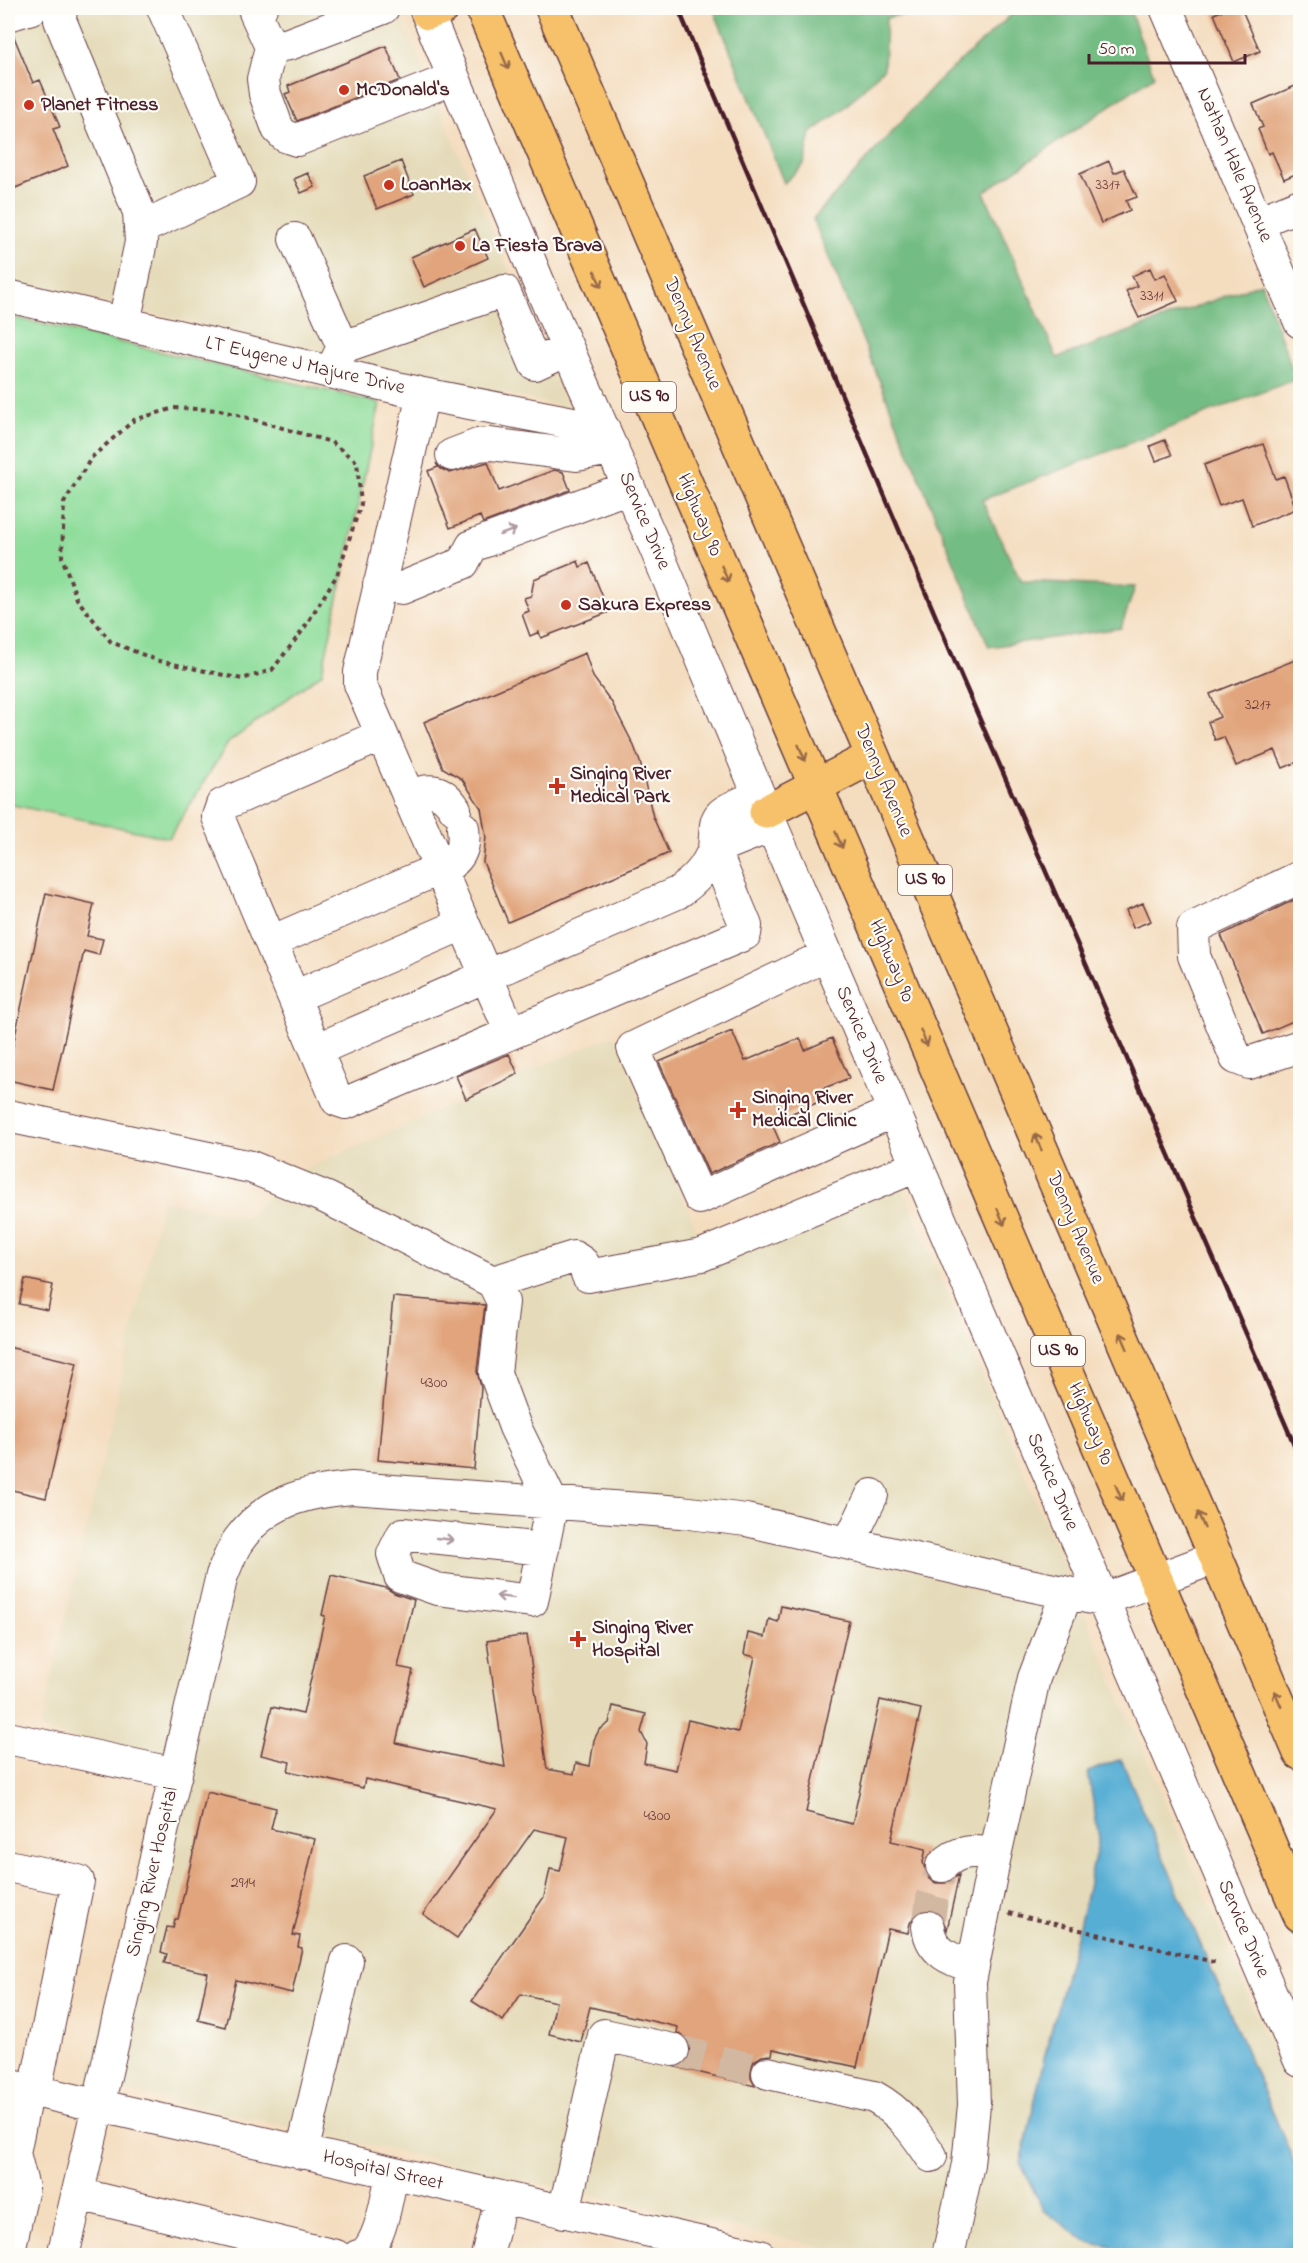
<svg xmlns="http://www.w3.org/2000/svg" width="1308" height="2263" font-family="'Indie Flower',sans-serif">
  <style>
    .built { fill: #e5dbba }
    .green { fill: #8fdd9b; stroke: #6c7e63; stroke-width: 1.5 }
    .forest { fill: #73bc83; stroke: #5e6e57; stroke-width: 1.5 }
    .water { fill: #57aed4; stroke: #506680; stroke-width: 1.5 }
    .building { fill: #e1a47c }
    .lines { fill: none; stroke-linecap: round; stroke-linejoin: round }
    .minor-tunnel { stroke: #d2b7a1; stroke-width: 32; stroke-dasharray: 32 16; stroke-linecap: butt }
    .minor-casing { stroke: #643c41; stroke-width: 34 }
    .major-casing { stroke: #643c41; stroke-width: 36 }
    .path { stroke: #643c41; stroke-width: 4; stroke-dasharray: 4.5 4.5; stroke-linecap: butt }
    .minor { stroke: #fff; stroke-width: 32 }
    .major { stroke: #f6c16b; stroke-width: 33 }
    .rail { stroke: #4a1f2b; stroke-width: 4.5 }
    .oneway { stroke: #976848 }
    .oneway2 { stroke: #ae9aa0 }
    .poi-dot { fill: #c8321e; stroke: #fdfcf7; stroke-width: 2 }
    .labels { text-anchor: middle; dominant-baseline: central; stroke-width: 4.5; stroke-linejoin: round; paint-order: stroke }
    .number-label { font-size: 16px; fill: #70403f }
    .shield { fill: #fdfcf7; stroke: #806168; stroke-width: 1.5 }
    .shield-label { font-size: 18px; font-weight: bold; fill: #4a1f2b }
    .poi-label { font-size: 20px; font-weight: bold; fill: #4a1f2b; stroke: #fdfcf7; text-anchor: start }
    .street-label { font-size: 20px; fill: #4a1f2b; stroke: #fdfcf7 }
  </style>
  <rect width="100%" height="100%" fill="#fdfcf7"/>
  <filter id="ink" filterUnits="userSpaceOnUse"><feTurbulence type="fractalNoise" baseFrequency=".0167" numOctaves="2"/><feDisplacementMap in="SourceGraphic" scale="12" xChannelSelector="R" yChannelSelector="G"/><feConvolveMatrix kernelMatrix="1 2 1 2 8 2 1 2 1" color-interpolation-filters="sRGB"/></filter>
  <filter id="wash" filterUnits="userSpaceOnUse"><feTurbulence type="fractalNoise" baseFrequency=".008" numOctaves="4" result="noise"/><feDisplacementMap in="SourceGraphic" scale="24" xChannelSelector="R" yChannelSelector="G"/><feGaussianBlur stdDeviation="1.35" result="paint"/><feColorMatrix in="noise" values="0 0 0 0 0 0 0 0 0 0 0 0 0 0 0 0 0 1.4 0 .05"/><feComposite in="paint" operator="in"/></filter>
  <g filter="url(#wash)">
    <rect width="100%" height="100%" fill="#f4ddbf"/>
    <path class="built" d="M8,8H397L568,408L8,281Z
      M614,1035L703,1245L894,1169L1300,2117V2255H859L87,2082L167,1762L40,1729L162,1200L244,1218L297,1172Z"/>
    <path class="green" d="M8,316L380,403L322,673L228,743L169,838L8,804Z"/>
    <path class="forest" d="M713,8H934L886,18L884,68L843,109L811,133L804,164L784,183Z
      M1019,8H1129L1154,76L984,192L1057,358L1261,283L1296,379L982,500L1021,582L1135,587L1121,628L989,647L813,219L938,81Z"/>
    <path class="water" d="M1121,1759L1300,2176V2255H1151L1087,2242L1043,2210L1021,2164L1044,2058L1084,1906L1099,1838L1088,1772Z"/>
    <g id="blocks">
      <path class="building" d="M1228,8H1241L1260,51L1234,62L1214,14Z
        M8,32H12L33,83L40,80L60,127L53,129L68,166L8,191Z
        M386,46L400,80L297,121L285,94L290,92L288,86Z
        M1300,84V172L1284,179L1272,152L1268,154L1258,129L1263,127L1253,104Z
        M401,161L414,194L377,209L364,176Z
        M1109,161L1114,173L1124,169L1137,197L1126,201L1130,210L1101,223L1080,174Z
        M308,173L315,187L301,193L294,179Z
        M475,229L488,258L424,287L411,257Z
        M1150,268L1155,279L1165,274L1178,301L1139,318L1126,291L1137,286L1132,276Z
        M1165,440L1172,455L1156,461L1150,446Z
        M1263,444L1276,479L1284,476L1296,509L1252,526L1242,498L1219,506L1204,465Z
        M488,462L499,491L554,470L563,472L570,490L483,523L480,516L450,528L428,471L438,467L436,463L441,469L450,473Z
        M578,561L580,567L589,563L609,612L541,638L539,632L530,636L522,614L529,611L524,598L531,596L534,579Z
        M585,653L593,677L612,703L634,746L640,762L653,817L669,853L508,922L483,862L486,837L481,808L462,779L443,768L424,722Z
        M1300,658V761L1283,768L1275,750L1236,766L1224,737L1215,740L1208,722L1220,717L1210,694Z
        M46,893L94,904L87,936L103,939L99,955L84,951L53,1090L8,1080V1068Z
        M1300,897V1018L1263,1034L1221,935Z
        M1143,903L1151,921L1133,928L1126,910Z
        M732,1031L745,1061L800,1038L805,1050L832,1038L849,1078L822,1089L826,1099L771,1122L780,1142L709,1174L659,1062Z
        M509,1054L518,1074L466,1099L456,1076Z
        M25,1279L53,1285L48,1310L19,1304Z
        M393,1297L485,1305L477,1371L481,1388L474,1469L378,1460Z
        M8,1347L77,1363L46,1498L8,1489Z
        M331,1575L386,1588L394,1593L414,1600L398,1667L413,1670L396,1743L505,1767L487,1641L527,1635L547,1769L574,1774L576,1763L590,1766L594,1740L599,1730L609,1723L613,1706L646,1714L641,1732L647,1744L644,1763L676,1770L688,1720L738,1732L755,1657L744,1654L748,1633L765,1637L769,1619L778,1622L781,1606L849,1621L806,1812L852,1824L880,1700L921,1709L891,1841L926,1849L923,1862L925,1870L929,1879L936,1883H946L959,1875L947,1930L941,1915L934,1910L925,1909L916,1914L910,1923L908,1933L888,1929L857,2067L773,2049L772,2055L762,2056L754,2061L751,2068V2078L755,2086L676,2067L686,2062L691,2053L690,2045L685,2037L677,2033L678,2027L590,2007L581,2042L549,2034L556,2002L521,1994L503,2021L472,2001L544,1897L550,1869L560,1871L568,1837L534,1829L457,1938L423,1914L497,1809L365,1779L363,1788L329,1780L288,1771L290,1762L261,1755L272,1707L303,1714L325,1616L322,1615Z
        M207,1792L276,1808L271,1829L315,1839L293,1935L300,1936L298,1947L302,1948L292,1993L236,1980L225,2027L198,2020L208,1973L164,1963L167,1954L161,1952L167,1927L173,1928L175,1919H178Z"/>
    </g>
  </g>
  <g filter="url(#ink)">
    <use href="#blocks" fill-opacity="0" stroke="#643c41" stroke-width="1.5"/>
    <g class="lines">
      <path class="minor-tunnel" d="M928,1927L932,1899L942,1866
        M673,2050L768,2073"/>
      <defs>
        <path id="minor" d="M61,8L60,20L139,212L141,242L124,323
          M261,8L255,12L271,47L289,44L383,8
          M425,8L538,281L655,547L766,812L1300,2061
          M1166,8L1300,322
          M8,15L32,8
          M271,47L263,79L265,94L278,129L285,136L297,140L454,78
          M1258,222L1300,205
          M140,229L239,182L163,8
          M295,239L343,347
          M8,296L423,394L604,429
          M331,372L343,347L504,291L535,364L568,349
          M452,455L478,445L490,444L576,455L613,449
          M379,585L402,588L463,563L472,546L629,487
          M382,735L360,684V672L423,394
          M408,796C430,788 442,788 455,809
          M744,802L760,814L759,831L714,849C717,816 712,816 744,802Z
          M1300,877L1193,928L1194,956L1236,1058L1249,1063L1300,1046
          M271,942L450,864C463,855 465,843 463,828
          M827,955L633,1048L700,1198L894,1111
          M294,997L463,924
          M511,1033L382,735L222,805L218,817L337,1100L346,1103L745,934L746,926L714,849
          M316,1050L677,893C695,881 706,869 714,849
          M8,1116L251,1167L327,1198L493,1282L503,1302L495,1373L515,1427L552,1503L532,1601L437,1589L400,1576L393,1554L403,1534L543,1549
          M493,1282L574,1257L583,1263L588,1276L702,1255L917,1166
          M849,1543L872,1495
          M8,1738L176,1774
          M8,1866L78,1881L35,2091
          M942,1866C958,1849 974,1851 995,1854
          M928,1927C931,1953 952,1960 973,1967
          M768,2073L874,2097C900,2111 915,2132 931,2156
          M8,2085L760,2256
          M302,2153L347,1961
          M78,2194L336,2256
          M564,2212L604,2035L673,2050
          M8,2255L23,2188L14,2153L27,2089
          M63,2256L222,1575C227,1564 231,1551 238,1541C267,1500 306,1492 352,1488L681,1512L746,1520L1029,1585L1102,1600L1217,1557
          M358,2256C380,2253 388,2192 392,2173
          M487,2256L501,2198
          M948,2256L968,2164L974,2105L970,1982L993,1865L1034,1678L1067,1593"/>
        <path id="major" d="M482,8L1300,1915
          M552,8L1300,1753
          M428,13L442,8
          M766,812L872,757"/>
      </defs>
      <use href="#minor" class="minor-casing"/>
      <use href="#major" class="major-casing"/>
      <path class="path" d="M174,408L220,410L331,442L357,462L361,504L337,575L303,630L272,670L242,679L159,661L111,642L77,599L62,557L64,503L91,458L134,420Z
        M1009,1913L1218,1963"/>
      <use href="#minor" class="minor"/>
      <use href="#major" class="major"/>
      <path class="rail" d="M678,8L958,669L1300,1458"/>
    </g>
    <defs><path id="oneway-shaft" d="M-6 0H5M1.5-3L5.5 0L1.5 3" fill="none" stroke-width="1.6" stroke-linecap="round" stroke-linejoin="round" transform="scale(1.5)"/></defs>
    <g class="oneway">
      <use href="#oneway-shaft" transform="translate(505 61) rotate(67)"/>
      <use href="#oneway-shaft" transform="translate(598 279) rotate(67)"/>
      <use href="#oneway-shaft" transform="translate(725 574) rotate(67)"/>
      <use href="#oneway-shaft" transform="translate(802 753) rotate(67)"/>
      <use href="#oneway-shaft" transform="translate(839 840) rotate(67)"/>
      <use href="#oneway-shaft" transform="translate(924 1038) rotate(67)"/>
      <use href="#oneway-shaft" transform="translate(1038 1142) rotate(-113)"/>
      <use href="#oneway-shaft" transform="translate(1001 1217) rotate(67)"/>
      <use href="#oneway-shaft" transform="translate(1124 1341) rotate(-113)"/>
      <use href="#oneway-shaft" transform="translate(1119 1493) rotate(67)"/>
      <use href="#oneway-shaft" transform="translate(1201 1520) rotate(-113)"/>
      <use href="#oneway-shaft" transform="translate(1278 1699) rotate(-113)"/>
    </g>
    <g class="oneway2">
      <use href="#oneway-shaft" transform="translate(508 532) rotate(-20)"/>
      <use href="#oneway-shaft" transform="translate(445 1539) rotate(6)"/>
      <use href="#oneway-shaft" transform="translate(505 1597) rotate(-173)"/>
    </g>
  </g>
  <g class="poi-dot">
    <circle cx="344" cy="90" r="6"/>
    <circle cx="29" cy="105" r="6"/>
    <circle cx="389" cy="185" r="6"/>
    <circle cx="460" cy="246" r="6"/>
    <circle cx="566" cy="605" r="6"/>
    <path d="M554 777h6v6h6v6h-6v6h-6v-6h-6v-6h6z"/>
    <path d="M735 1101h6v6h6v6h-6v6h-6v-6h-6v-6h6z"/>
    <path d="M575 1630h6v6h6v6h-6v6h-6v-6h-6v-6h6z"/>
  </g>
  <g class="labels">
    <g class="number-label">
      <text x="1108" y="185">3317</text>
      <text x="1152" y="296">3311</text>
      <text x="1258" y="705">3217</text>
      <text x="434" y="1383">4300</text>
      <text x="657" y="1816">4300</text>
      <text x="243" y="1883">2914</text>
    </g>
    <g class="shield">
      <rect x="622" y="382" width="54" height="30" rx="4.5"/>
      <rect x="898" y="865" width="54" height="30" rx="4.5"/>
      <rect x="1031" y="1336" width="54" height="30" rx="4.5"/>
    </g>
    <g class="shield-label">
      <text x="649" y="397">US 90</text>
      <text x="925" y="880">US 90</text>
      <text x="1058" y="1351">US 90</text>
    </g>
    <g class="poi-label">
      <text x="356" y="90">McDonald's</text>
      <text x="41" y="105">Planet Fitness</text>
      <text x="401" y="185">LoanMax</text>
      <text x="472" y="246">La Fiesta Brava</text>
      <text x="578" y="605">Sakura Express</text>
      <text x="570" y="774">Singing River<tspan x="570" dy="23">Medical Park</tspan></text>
      <text x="752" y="1098">Singing River<tspan x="752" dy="23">Medical Clinic</tspan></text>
      <text x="592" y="1628">Singing River<tspan x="592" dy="23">Hospital</tspan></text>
    </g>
    <g class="street-label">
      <text transform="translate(1234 165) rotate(67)">Nathan Hale Avenue</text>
      <text transform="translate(692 334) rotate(67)">Denny Avenue</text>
      <text transform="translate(305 366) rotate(13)">LT Eugene J Majure Drive</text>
      <text transform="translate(699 515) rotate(67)">Highway 90</text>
      <text transform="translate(644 521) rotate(67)">Service Drive</text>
      <text transform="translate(883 781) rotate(67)">Denny Avenue</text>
      <text transform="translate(891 961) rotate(67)">Highway 90</text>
      <text transform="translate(861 1035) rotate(67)">Service Drive</text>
      <text transform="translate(1075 1228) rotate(67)">Denny Avenue</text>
      <text transform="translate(1090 1424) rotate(67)">Highway 90</text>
      <text transform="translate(1052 1482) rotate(67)">Service Drive</text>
      <text transform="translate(153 1872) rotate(-77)">Singing River Hospital</text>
      <text transform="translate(1243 1929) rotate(67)">Service Drive</text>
      <text transform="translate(383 2171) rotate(13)">Hospital Street</text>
    </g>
  </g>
  <rect width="1308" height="2263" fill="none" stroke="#fdfcf7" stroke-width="30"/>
  <path d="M1089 54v9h156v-9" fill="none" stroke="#4a1f2b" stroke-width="3"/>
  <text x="1098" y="54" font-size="18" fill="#4a1f2b" stroke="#fdfcf7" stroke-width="4.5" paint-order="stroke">50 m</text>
</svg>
